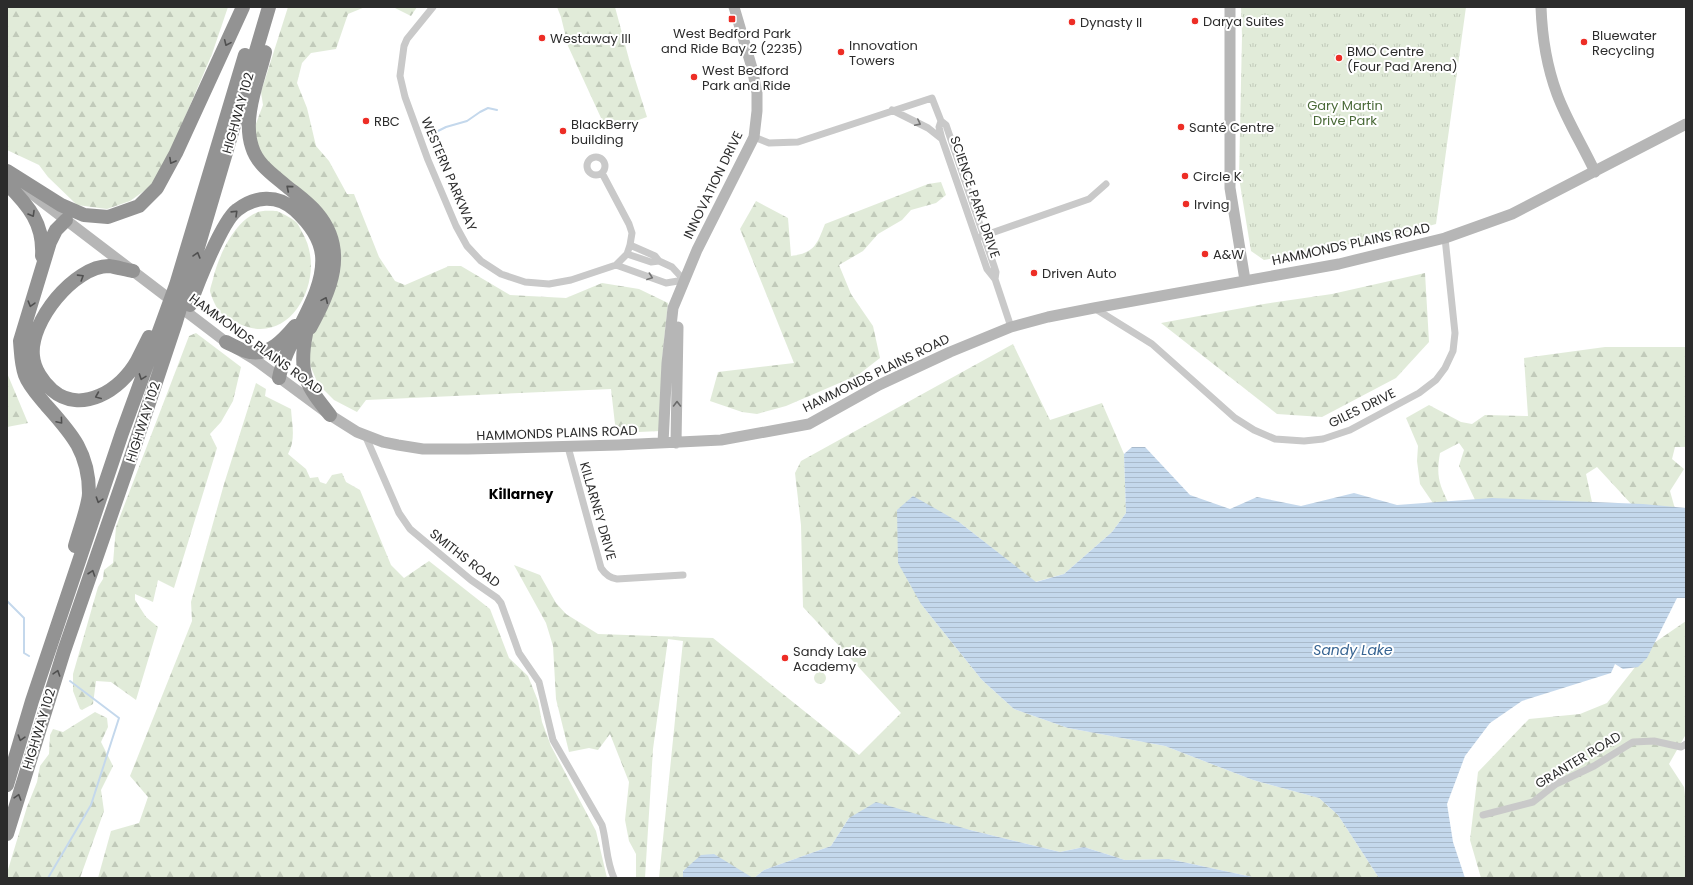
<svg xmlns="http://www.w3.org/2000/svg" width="1693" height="885" font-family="Poppins,sans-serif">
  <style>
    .forest { fill: url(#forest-firs) }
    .park { fill: url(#park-tufts) }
    .water { fill: url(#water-rules) }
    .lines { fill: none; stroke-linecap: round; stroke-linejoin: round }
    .stream { stroke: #c4d8ec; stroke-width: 2 }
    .street { stroke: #c9c9c9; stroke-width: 7 }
    .secondary { stroke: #b6b6b6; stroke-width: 11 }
    .highway { stroke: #939393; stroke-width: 14 }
    .oneway { stroke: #505050 }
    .oneway2 { stroke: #737373 }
    .oneway3 { stroke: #6a6a6a }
    .poi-dot { fill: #ed2d25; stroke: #fff; stroke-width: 1.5 }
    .labels { text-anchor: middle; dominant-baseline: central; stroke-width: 4; stroke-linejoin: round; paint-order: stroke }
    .poi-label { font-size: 13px; fill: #2c2c2c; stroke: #fff; text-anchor: start }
    .park-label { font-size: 13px; fill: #4a6a38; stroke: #fff }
    .street-label { font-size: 13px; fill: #2c2c2c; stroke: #fff }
    .neighbourhood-label { font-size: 14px; font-weight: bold; fill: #000; stroke: #fff }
    .water-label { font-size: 14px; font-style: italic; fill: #376492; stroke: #fff }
  </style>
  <defs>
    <pattern id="forest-firs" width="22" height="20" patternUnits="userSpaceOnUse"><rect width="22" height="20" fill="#e1ebd9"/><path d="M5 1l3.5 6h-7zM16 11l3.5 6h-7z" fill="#c1caba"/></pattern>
    <pattern id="park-tufts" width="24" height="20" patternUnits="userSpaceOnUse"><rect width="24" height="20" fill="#e1ebd9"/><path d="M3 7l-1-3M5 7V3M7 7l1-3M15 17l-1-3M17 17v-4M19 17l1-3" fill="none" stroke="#c1caba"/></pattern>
    <pattern id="water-rules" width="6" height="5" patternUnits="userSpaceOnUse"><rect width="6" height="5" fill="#c4d8ec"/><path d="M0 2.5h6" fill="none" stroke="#a9bacb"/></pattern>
  </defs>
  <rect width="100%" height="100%" fill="#fff"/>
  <path class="forest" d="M7,7H228L212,54L168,157L151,186L130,201L107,209L77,205L48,177L39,165L7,150Z
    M288,7H365L348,14L336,49L311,53L302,63L297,83L307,108L316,146L329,161L347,194H354L379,257L395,281L405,285L449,266H461L510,295L566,298L602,283L639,289L668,303L662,360L661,431L616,433L611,389L366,400L357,412L334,400L318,384L308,360L312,333L335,288L283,176L258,153L254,129L263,105L261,92Z
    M393,7H417L411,16Z
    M557,7H615L630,63L647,117L607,131L568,46L561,17Z
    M941,182L946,195L936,203L911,210L902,220L878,234L863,251L839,265L851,294L873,326L880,358L858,375L786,406L757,414L742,412L710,401L718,372L794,363L740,229L756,201L788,218L791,256C815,253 817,244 825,224L928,184Z
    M277,211C283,214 290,217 296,222C298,224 300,228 302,232C330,278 288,357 231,319C227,317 221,314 219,311C216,307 211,296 210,291C210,288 212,283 213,279C218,257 234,222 256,213C261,210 271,211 277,211Z
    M1425,273L1429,342L1396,378L1322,417L1277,414L1161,323L1264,304L1332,294Z
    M196,333L241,367L233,401L221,422L210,434L217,448L174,588L158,580L153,602L135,594V600L146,617L158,627L136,700L111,682L96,681L93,704L82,710L80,709L73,691V674L98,587L103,579L104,570L113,563L116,527L189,336Z
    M1013,344L1050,420L1102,403L1124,454L1126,513L1112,532L1064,574L1035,582L959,522L921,604L982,680L1014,709L1068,728L1165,746L1253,780L1319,798L1338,815L1379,878H1257L1169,859L1125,860L1084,847L1060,852L970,830L849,818L831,846L764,870L754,878L683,870V878H659L683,641L668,639L653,749L645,878H636V854L629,841L625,820L629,782L610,734L598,750L589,748L569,752L556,699L553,646L546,623L514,565L540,575L556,603L566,614L598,634L713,638L859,755L901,713L803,607L801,525L795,473L801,461Z
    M1605,347H1686V447H1675L1672,459L1684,469L1670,491L1675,509L1633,506L1597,467L1586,474L1593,507L1476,502L1459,466L1464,450L1459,443L1440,453C1436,476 1439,484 1449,504L1435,506L1420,484L1417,461L1418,446L1406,418L1429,405L1461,422L1472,424L1485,415L1528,416L1524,358Z
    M7,373L28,423L7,427Z
    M256,383L266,389L265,396L291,409C292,424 296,440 288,454L306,469L310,478L318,477L320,482L326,484L332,475L342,473L346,482L360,490L391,565L404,578L429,561L490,609L509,658L528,676L538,701L542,722L551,746L596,831L607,878H98L111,831L139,823L148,797L130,776L192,621L191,602L224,484Z
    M1686,621V734L1669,764L1684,787L1686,803V878H1481L1470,840L1478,772L1529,719L1580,714L1607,703L1654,643Z
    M95,712L107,718L108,727L101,742L113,766L101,790L104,811L80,878H7V873L27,807L37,782L40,766L49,754L50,735L53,729L63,732Z"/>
  <path class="park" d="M1241,7H1466L1436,224L1393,236L1264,260L1251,251L1239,178L1242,36Z
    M814 678a6 6 0 1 1 12 0a6 6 0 1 1-12 0Z"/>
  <path class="water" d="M1132,447H1145L1190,495L1230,509L1257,497L1301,506L1354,493L1397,505L1492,498L1643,504L1686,508V598H1677L1647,658L1638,667L1623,669L1615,664L1611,673L1522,701L1490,723L1465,756L1447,804L1453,842L1465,878H1379L1338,815L1319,798L1253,780L1165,746L1068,728L1014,709L982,680L921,604L898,563L897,510L913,496L959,522L1036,582L1064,574L1112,532L1126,513L1124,454Z
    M876,802L970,830L1060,852L1084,847L1125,860L1169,859L1257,878H754L764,870L831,846L849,818Z
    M714,854L753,878H683V871L701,855Z"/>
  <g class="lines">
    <path class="stream" d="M436,132L446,127L467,121L480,112L488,108L497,110
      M7,601L24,618V653L29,656
      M48,878L91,805L119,718L70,681"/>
    <path class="street" d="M433,7L407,39L404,46L400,76L405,97L428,160L456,226L467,246L481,261L501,274L525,282L549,284L571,280L616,265L627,254L630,245L632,233L629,224L602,173
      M892,110L928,128L942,139
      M941,121L939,127L942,139L987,269L995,279L1011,327
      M754,137L769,143L798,142L932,98L941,121L946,125L994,266L996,272L995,279
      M587 166a9 9 0 1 1 18 0a9 9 0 1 1-18 0Z
      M980,237L1089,199L1106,184
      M630,245L655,256L659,261
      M627,254L651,262L659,261L672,267L684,280
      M616,265L666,283L684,280
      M1094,308L1152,344L1235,418L1254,430L1275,439L1304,441L1323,439L1350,430L1419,393L1436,380L1445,368L1453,351L1455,333L1445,238
      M365,435L399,513L410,529L471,580L497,598L501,603L519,653L539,682L553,740L602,825C607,843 606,861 614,878
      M568,447L601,568C605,574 610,578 617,579L683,575
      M1483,815L1533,802L1556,784L1594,766L1633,742L1654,741L1681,747L1686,744"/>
    <path class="secondary" d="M1230,7V188L1245,280
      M1541,7C1542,36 1547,67 1557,94C1567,121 1583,146 1595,172
      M24,188L226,342L254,359L330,415L357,432L383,442L398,445L423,449H468L618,445L721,440L809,424L879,385L950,352L1011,327L1048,317L1094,308L1339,264L1445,238L1512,214L1686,124
      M663,443L667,363L673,308L697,250L754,137L757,111V93L752,68L734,7
      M676,443L678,327"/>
    <path class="highway" d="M265,52C258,81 242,118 252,147C257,164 272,174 285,185C296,194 308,202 317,213C349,251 330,291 310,328
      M7,171L61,205L84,215L108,217L139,206L157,188L176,153L243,7
      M7,184C29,206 44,224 42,256
      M66,220L56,230L50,242L20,341C21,352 21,364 25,375C29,386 38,395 46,405C71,433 89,452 89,493C89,505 78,534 75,546
      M133,271C126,270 117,267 109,266C74,266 29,322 33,356C34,369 43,382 52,390C81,415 121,390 137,361C141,353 145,345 149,337
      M190,305C197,285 222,221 237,210C255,196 277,194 295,210C308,222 320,237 322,255C326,296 286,339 279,378
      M306,334C298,374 306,385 330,415
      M226,342C233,345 242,351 250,352C269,356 284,339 295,326
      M7,785L32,701L122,433L176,285L245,55
      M7,834L64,651L127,469L176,322L269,7"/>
  </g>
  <defs><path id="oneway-chevron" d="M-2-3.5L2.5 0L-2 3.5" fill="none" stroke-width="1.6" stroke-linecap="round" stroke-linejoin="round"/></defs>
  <g class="oneway">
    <use href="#oneway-chevron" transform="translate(227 43) rotate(114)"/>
    <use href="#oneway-chevron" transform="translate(172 161) rotate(119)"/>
    <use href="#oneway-chevron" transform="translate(289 188) rotate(-140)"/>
    <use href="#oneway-chevron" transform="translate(235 213) rotate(-44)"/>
    <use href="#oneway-chevron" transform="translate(32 214) rotate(60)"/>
    <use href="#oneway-chevron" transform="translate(197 255) rotate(-74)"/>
    <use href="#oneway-chevron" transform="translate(81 277) rotate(-32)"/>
    <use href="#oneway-chevron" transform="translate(325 300) rotate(-66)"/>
    <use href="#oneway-chevron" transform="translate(31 304) rotate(106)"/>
    <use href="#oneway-chevron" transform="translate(142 377) rotate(110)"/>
    <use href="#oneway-chevron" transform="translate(98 396) rotate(157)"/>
    <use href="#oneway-chevron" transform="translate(60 421) rotate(50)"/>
    <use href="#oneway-chevron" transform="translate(99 500) rotate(108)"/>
    <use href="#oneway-chevron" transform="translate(92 573) rotate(-71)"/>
    <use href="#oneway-chevron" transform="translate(57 673) rotate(-72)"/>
    <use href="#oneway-chevron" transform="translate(21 738) rotate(107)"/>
    <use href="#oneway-chevron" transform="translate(18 797) rotate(-73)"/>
  </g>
  <g class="oneway2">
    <use href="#oneway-chevron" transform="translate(918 123) rotate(27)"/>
    <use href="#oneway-chevron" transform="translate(650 277) rotate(20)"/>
  </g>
  <use class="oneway3" href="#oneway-chevron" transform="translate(677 404) rotate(-90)"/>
  <g class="poi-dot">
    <rect x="728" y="15" width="8" height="8" rx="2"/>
    <circle cx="1195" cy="21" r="4"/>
    <circle cx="1072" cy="22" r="4"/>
    <circle cx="542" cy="38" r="4"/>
    <circle cx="1584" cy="42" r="4"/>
    <circle cx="841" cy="52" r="4"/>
    <circle cx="1339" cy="58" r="4"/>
    <circle cx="694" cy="77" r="4"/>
    <circle cx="366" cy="121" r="4"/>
    <circle cx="1181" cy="127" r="4"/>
    <circle cx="563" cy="131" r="4"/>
    <circle cx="1185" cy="176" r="4"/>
    <circle cx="1186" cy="204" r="4"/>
    <circle cx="1205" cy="254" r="4"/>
    <circle cx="1034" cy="273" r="4"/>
    <circle cx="785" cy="658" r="4"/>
  </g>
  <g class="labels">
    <g class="poi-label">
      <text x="1203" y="21">Darya Suites</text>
      <text x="1080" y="22">Dynasty II</text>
      <text x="732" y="33" text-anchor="middle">West Bedford Park<tspan x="732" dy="15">and Ride Bay 2 (2235)</tspan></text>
      <text x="1592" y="35">Bluewater<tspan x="1592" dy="15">Recycling</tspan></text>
      <text x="550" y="38">Westaway III</text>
      <text x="849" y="45">Innovation<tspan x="849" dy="15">Towers</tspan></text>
      <text x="1347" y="51">BMO Centre<tspan x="1347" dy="15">(Four Pad Arena)</tspan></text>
      <text x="702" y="70">West Bedford<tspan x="702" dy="15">Park and Ride</tspan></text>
      <text x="374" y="121">RBC</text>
      <text x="571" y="124">BlackBerry<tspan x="571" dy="15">building</tspan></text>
      <text x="1189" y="127">Santé Centre</text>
      <text x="1193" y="176">Circle K</text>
      <text x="1194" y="204">Irving</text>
      <text x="1213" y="254">A&amp;W</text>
      <text x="1042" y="273">Driven Auto</text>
      <text x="793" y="651">Sandy Lake<tspan x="793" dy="15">Academy</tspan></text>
    </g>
    <g class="park-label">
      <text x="1345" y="105">Gary Martin<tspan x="1345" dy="15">Drive Park</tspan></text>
    </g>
    <g class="street-label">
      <text transform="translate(238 113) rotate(-74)">HIGHWAY 102</text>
      <text transform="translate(449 174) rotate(67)">WESTERN PARKWAY</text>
      <text transform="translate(713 185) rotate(-64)">INNOVATION DRIVE</text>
      <text transform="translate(975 197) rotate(71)">SCIENCE PARK DRIVE</text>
      <text transform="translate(1351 244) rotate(-12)">HAMMONDS PLAINS ROAD</text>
      <text transform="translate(256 344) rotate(36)">HAMMONDS PLAINS ROAD</text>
      <text transform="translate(876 373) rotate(-26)">HAMMONDS PLAINS ROAD</text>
      <text transform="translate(1362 408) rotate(-26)">GILES DRIVE</text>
      <text transform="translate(143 422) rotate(-72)">HIGHWAY 102</text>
      <text transform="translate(557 433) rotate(-2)">HAMMONDS PLAINS ROAD</text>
      <text transform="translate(598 511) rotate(74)">KILLARNEY DRIVE</text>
      <text transform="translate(465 558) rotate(38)">SMITHS ROAD</text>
      <text transform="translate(39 729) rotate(-73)">HIGHWAY 102</text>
      <text transform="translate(1578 760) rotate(-31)">GRANTER ROAD</text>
    </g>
    <g class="neighbourhood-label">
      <text x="521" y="494">Killarney</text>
    </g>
    <g class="water-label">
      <text x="1353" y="650">Sandy Lake</text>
    </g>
  </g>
  <rect width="1693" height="885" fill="none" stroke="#2c2c2c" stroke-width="16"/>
</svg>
